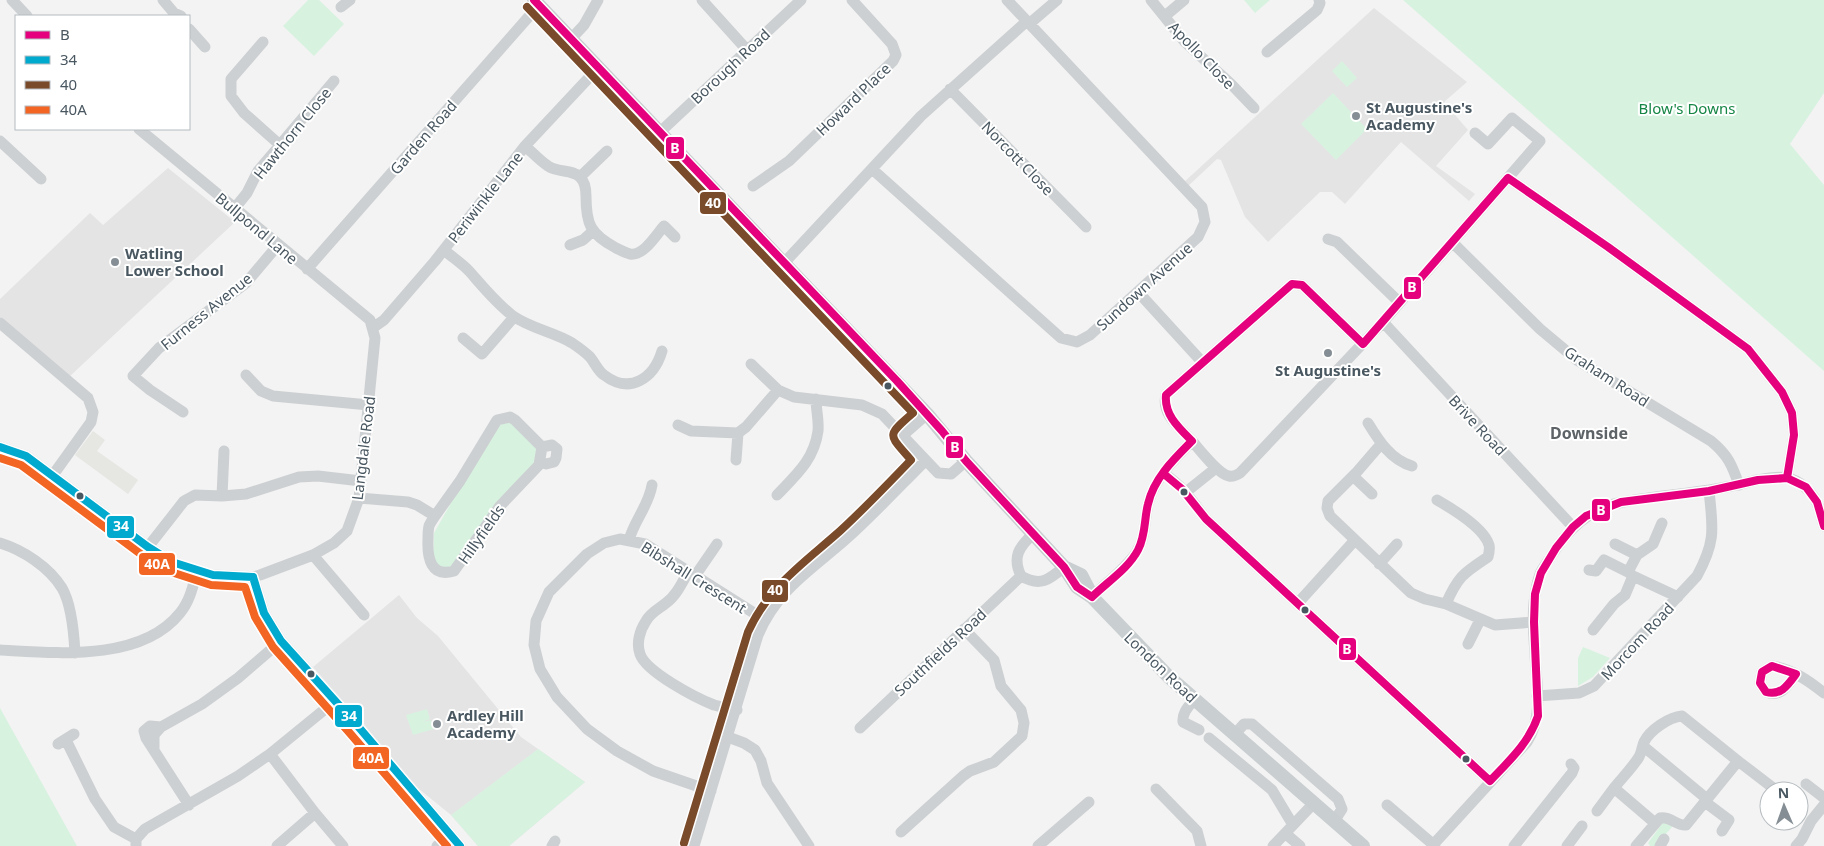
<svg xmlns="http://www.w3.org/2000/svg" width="1824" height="846" font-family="'Noto Sans',sans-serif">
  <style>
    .commercial { fill: #e6e6e2 }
    .education { fill: #e5e4e5 }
    .green { fill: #d8f2e0 }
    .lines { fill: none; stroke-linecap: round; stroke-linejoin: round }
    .minor { stroke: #cdd0d2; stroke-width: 11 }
    .major { stroke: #c9ced0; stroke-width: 14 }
    .bus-1-casing { stroke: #fff; stroke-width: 11 }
    .bus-2-casing { stroke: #fff; stroke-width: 11 }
    .bus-3-casing { stroke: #fff; stroke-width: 11 }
    .bus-4-casing { stroke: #fff; stroke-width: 11 }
    .bus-1 { stroke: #e5007d; stroke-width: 8 }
    .bus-2 { stroke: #00a9ce; stroke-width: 8 }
    .bus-3 { stroke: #7a4b2a; stroke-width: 8 }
    .bus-4 { stroke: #f26522; stroke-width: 8 }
    .poi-dot { fill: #848e94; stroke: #fff; stroke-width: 2 }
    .bus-dot { fill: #495761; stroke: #fff; stroke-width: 2 }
    .labels { text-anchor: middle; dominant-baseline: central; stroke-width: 4; stroke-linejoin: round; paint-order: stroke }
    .street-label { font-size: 15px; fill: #495761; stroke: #fff }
    .poi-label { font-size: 15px; font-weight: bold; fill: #495761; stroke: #fff; text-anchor: start }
    .park-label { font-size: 15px; fill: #168646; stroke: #fff }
    .neighbourhood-label { font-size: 16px; font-weight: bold; fill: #5e6367; stroke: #fff }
    .line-badge { stroke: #fff; stroke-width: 2 }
    .badge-label { font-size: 14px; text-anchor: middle; font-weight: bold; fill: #fff }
  </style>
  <rect width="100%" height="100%" fill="#f3f3f3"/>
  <path class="commercial" d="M93,431L105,440L97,451L138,480L128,494L75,455Z"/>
  <path class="education" d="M1374,8L1467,82L1444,102L1468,130L1436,166L1475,194L1469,201L1401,142L1345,204L1332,192H1320L1268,242L1245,217L1221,160L1217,159L1187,187L1183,183Z
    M168,168L235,222L69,377L0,317V299L90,213L103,225Z
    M399,595L417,618L438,636L521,737L585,782L509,846H478L451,815L419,789L367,728L358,715L351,710L313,667Z"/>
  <path class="green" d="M308,0H319L344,24L314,56L283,26Z
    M1244,0H1270L1255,13Z
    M1403,0H1824V93L1790,144L1824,185V371Z
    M1342,61L1357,78L1347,87L1332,71Z
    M1333,93L1367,129L1336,160L1301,124Z
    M513,422L535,445L539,457L453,568L437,566L433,555L434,533L490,434L498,425Z
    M1583,647L1610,658L1593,677L1578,686V658Z
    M0,708L77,846H0Z
    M427,709L430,719L422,722L431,720L434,729L413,735L406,715Z
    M538,749L585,782L509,846H478L451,815Z
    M1664,821L1673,826L1655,846H1650L1648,843Z"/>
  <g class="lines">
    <path class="minor" d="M12,0L27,16
      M163,0L174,13L181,16
      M702,0L747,50
      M1151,0L1185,42L1231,84L1254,108
      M341,7L350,0
      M1165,16L1184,0
      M1029,24L1057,0
      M189,29L205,47
      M571,39L584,25L598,0
      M263,42L231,79V96L244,113L280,145
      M1267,52L1317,10L1320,3L1319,0
      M950,89L1086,227
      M659,133L801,0
      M0,141L41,179
      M525,146C532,152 540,161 548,166C558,173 572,169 580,177C585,182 586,189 586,196C586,224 590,234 616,248C620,250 625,253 630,254C644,256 656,235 664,226L675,237
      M872,169L1061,338L1077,342L1090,335L1198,237L1205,222L1202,207L1007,0
      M580,177L607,151
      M1508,178L1608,247L1748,349L1782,392L1792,413L1794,435L1787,478
      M753,186L789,161L893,61L896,55L892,44L852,0
      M234,209L247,193L258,171L334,81
      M1328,239L1337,242L1399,302
      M1452,242L1540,329L1577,360L1711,441C1728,455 1732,465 1739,485
      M570,245L583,240L593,231
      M444,250C452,257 463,264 470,272C484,288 496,303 513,316C532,329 554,332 572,343C578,347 585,352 590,357C595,363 598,371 604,375C630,395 654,378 662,351
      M784,263L921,116L1027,21
      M307,269L539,5
      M1139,293L1203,363
      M1383,322L1573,527
      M0,323L88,398L93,412L91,422L53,475
      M374,327L384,320L435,261L525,146L598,68
      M463,338L482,354L514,317
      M751,364L778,390L794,397L862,405L882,414L938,473L951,474L966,461
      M246,375L261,391L273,396L369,405
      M183,412L150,390L133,376L159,348L246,283L278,245
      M1368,423C1379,441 1391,460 1412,466
      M678,425L691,431L738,433L746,427L778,390
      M903,435L927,414
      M1192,441C1200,450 1218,474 1229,476C1234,477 1237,475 1240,473L1383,322L1540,141L1512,118L1488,144L1475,133
      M1381,444L1356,473L1328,501L1327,508L1330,516L1411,593L1425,599L1446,604L1495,625L1534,622
      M0,447L26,456L148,547L172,562L197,571L213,575L253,577L260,575L313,555L334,543L347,531L359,498L375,338L370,320L139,129
      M736,460L738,433
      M541,462L546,464L554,462L556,458L557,449L552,445L542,447
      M1164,474C1182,485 1193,502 1206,519L1490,781
      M1353,476L1372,494
      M1186,492L1216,468
      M777,495C796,475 814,460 818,431C819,421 816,409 816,399
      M222,496L224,451
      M359,498L408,502L417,505L435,516L460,481L497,420L510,417L515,420L542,447L539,465L500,506L454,571C431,578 427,558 428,539C428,535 428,530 429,526C430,523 433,519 435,516
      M1437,500C1451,508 1484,528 1489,545C1490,548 1489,553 1488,557C1464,573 1458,576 1446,604
      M1033,534C1019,547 1012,557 1021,576C1040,587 1049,580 1064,567
      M629,540C634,521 649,505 652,485
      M0,543C23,550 49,567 62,588C72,605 74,634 75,653
      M1615,544L1637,555
      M148,547L184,501L195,495L222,496L246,494L299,477L318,476L361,481
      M313,555L364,615
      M1379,564L1397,544
      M1589,570L1596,571L1604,560L1628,572L1633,576
      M688,572C682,583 676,596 666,603C659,609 651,612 646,621C640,630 636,643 640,654C646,672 696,698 714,705C721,707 730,708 737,710
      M1628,572L1637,555L1653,544L1662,523
      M695,576L717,544
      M253,577L264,613L281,641L356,724L460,846
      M1092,597C1106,583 1125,569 1136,553C1146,538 1144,521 1148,504C1154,479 1174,459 1192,441C1180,428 1161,414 1166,395L1292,284L1302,285L1363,344
      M1298,603L1355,540
      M1593,630L1614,604L1625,595L1633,576L1678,597
      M1468,644L1480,620
      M0,650C56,653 141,662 180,613C190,601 193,586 197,571
      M1796,674C1788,685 1781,698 1766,692L1760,683L1762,672L1772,666C1792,669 1809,681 1824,693
      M1537,696L1579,693L1594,686L1697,576C1716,541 1713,529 1709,491
      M1194,700C1188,707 1182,713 1183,722L1199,730
      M161,727L150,726L144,731L146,738L189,805
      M860,728L1021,576
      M1235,734L1244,724H1252L1338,799L1342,809L1335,820
      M728,737L744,743L755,750L761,761L767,783L809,846
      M1209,738L1272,790L1293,825
      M66,740L95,799L114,827L136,839
      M58,744L74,734
      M1643,746L1707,799
      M154,748V735L161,727L202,704L238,678L281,641
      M270,754L315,813L343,846
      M1806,784L1824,798
      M1156,789L1197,831L1201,846
      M711,791L653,771L617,751L587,729L557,697L540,669L534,645L536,621L549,592L587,554L604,543L620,539L645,544L765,620
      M1705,802L1729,820L1722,831
      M1387,805L1435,846
      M1597,811L1614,788
      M1655,823L1614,788C1622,778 1632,768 1639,757C1642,752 1642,746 1644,742C1650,730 1669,717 1682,716L1738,761
      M901,832L963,776L970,771L994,762L1022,736L1024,723L1021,710L1001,686L994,660L964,629
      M1286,834L1300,846
      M136,846V839L145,829L238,776L270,754L335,701
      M277,846L315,813
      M437,846L450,835
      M552,846L555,841
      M694,846L758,635C777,590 811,570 845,540C873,515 899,487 925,461
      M1038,846L1089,802
      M1273,846L1314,803
      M1432,846L1527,742C1544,716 1536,683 1535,653C1533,628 1531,599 1540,574C1542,569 1547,563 1550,558C1566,531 1590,508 1623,502C1666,494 1710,493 1753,481C1760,479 1780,476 1787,478C1799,480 1811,491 1816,501C1820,508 1821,518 1824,526
      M1514,846L1572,773L1574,768L1571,764
      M1567,846L1582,826
      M1636,846L1660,818C1671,816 1676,826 1686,825L1738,761L1777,791
      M1660,846L1664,839
      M1796,846L1802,839L1811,821L1824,805"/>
    <path class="major" d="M534,0L927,414L966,461L1064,567L1077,587L1092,597L1169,677L1363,846
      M1064,567L1081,575L1092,596"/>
    <defs>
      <path id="bus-1" d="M534,0L897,381L942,431L966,461L1064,567L1077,587L1092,597
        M1164,474L1182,489L1206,519L1490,781C1509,761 1529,743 1538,716L1534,622L1535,594L1541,573L1556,548L1573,527L1586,516L1621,502L1709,491L1758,480L1787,478L1806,487L1817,502L1824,526
        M1092,597C1107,582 1128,569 1138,550C1146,535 1144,519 1148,504C1154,478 1174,459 1192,441C1179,428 1164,415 1166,395L1292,284L1302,285L1363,344L1508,178L1608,247L1748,349L1782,392L1792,413L1794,435L1787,478
        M1772,666L1796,674C1788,685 1781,696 1766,692L1760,683L1762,672Z"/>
      <path id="bus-2" d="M0,447L26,456L148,547L172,562L213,575L253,577
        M253,577L264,613L281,641L356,724L460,846"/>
      <path id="bus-3" d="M527,7L913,413C885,437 889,434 911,460C888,484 865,508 840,531C804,563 769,586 748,632L684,843"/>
      <path id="bus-4" d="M0,458L21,465L142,555L168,571L211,585L245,587L255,617L273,647L348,731L447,846"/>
    </defs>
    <use href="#bus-1" class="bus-1-casing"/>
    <use href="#bus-2" class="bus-2-casing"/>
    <use href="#bus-3" class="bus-3-casing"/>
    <use href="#bus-4" class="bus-4-casing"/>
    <use href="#bus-1" class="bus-1"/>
    <use href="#bus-2" class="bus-2"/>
    <use href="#bus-3" class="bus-3"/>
    <use href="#bus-4" class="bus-4"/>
  </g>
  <g class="poi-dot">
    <circle cx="1356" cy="116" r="5"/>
    <circle cx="115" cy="262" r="5"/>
    <circle cx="1328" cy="353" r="5"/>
    <circle cx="437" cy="724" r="5"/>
  </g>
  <g class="bus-dot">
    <circle cx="888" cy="386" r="4.5"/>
    <circle cx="1184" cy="492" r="4.5"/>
    <circle cx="80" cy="496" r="4.5"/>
    <circle cx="1305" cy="610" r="4.5"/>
    <circle cx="311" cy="674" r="4.5"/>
    <circle cx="1466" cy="759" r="4.5"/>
  </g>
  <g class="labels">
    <g class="street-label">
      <text transform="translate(1202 55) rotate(46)">Apollo Close</text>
      <text transform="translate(730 66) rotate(-43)">Borough Road</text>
      <text transform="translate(853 99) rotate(-44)">Howard Place</text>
      <text transform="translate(292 133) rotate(-51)">Hawthorn Close</text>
      <text transform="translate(423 137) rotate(-49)">Garden Road</text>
      <text transform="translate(1018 158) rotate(46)">Norcott Close</text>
      <text transform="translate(485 197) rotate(-52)">Periwinkle Lane</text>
      <text transform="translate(257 228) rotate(40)">Bullpond Lane</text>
      <text transform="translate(1144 286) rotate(-42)">Sundown Avenue</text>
      <text transform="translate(206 311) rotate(-39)">Furness Avenue</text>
      <text transform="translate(1607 376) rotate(33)">Graham Road</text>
      <text transform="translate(1478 425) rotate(47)">Brive Road</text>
      <text transform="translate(363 448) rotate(-83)">Langdale Road</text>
      <text transform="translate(481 534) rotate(-55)">Hillyfields</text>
      <text transform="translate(694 577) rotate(32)">Bibshall Crescent</text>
      <text transform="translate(1637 641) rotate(-47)">Morcom Road</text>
      <text transform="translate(940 652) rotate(-43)">Southfields Road</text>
      <text transform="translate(1161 667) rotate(44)">London Road</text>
    </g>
    <g class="poi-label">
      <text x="1366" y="107">St Augustine's<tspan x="1366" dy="17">Academy</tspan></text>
      <text x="125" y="253">Watling<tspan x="125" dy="17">Lower School</tspan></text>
      <text x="1328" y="370" text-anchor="middle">St Augustine's</text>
      <text x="447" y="715">Ardley Hill<tspan x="447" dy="17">Academy</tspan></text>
    </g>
    <g class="park-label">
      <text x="1687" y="108">Blow's Downs</text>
    </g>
    <g class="neighbourhood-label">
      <text x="1589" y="433">Downside</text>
    </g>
  </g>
  <g class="line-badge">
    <rect x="665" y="136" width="20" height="24" rx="5" fill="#e5007d"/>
    <rect x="699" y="191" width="28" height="24" rx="5" fill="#7a4b2a"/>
    <rect x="1403" y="276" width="19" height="24" rx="5" fill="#e5007d"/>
    <rect x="945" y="435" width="19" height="24" rx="5" fill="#e5007d"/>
    <rect x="1591" y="498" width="20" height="24" rx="5" fill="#e5007d"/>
    <rect x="106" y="515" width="29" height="24" rx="5" fill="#00a9ce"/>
    <rect x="138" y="552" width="38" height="24" rx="5" fill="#f26522"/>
    <rect x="761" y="579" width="28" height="24" rx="5" fill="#7a4b2a"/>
    <rect x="1338" y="637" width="19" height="24" rx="5" fill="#e5007d"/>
    <rect x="334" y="704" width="29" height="24" rx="5" fill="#00a9ce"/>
    <rect x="352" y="746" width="38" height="24" rx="5" fill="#f26522"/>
  </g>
  <g class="badge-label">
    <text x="675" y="153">B</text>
    <text x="713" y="208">40</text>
    <text x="1412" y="292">B</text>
    <text x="955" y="452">B</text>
    <text x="1601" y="515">B</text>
    <text x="121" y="531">34</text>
    <text x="157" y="569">40A</text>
    <text x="775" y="595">40</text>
    <text x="1347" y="654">B</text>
    <text x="349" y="721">34</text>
    <text x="371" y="763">40A</text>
  </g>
  <rect x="15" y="15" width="175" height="115" fill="#ffffff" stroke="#b6bcc0"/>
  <rect x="25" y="31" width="25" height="8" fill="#e5007d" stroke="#b6bcc0"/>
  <text x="60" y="40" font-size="15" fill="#495761">B</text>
  <rect x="25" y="56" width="25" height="8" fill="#00a9ce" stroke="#b6bcc0"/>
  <text x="60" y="65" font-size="15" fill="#495761">34</text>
  <rect x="25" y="81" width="25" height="8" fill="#7a4b2a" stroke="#b6bcc0"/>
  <text x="60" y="90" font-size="15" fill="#495761">40</text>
  <rect x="25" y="106" width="25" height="8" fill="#f26522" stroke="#b6bcc0"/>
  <text x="60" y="115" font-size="15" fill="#495761">40A</text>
  <g transform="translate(1784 806) rotate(358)"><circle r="24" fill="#ffffff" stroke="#b6bcc0"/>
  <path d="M0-4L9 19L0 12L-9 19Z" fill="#848e94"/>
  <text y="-8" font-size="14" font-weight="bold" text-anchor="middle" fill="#495761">N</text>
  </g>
</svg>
